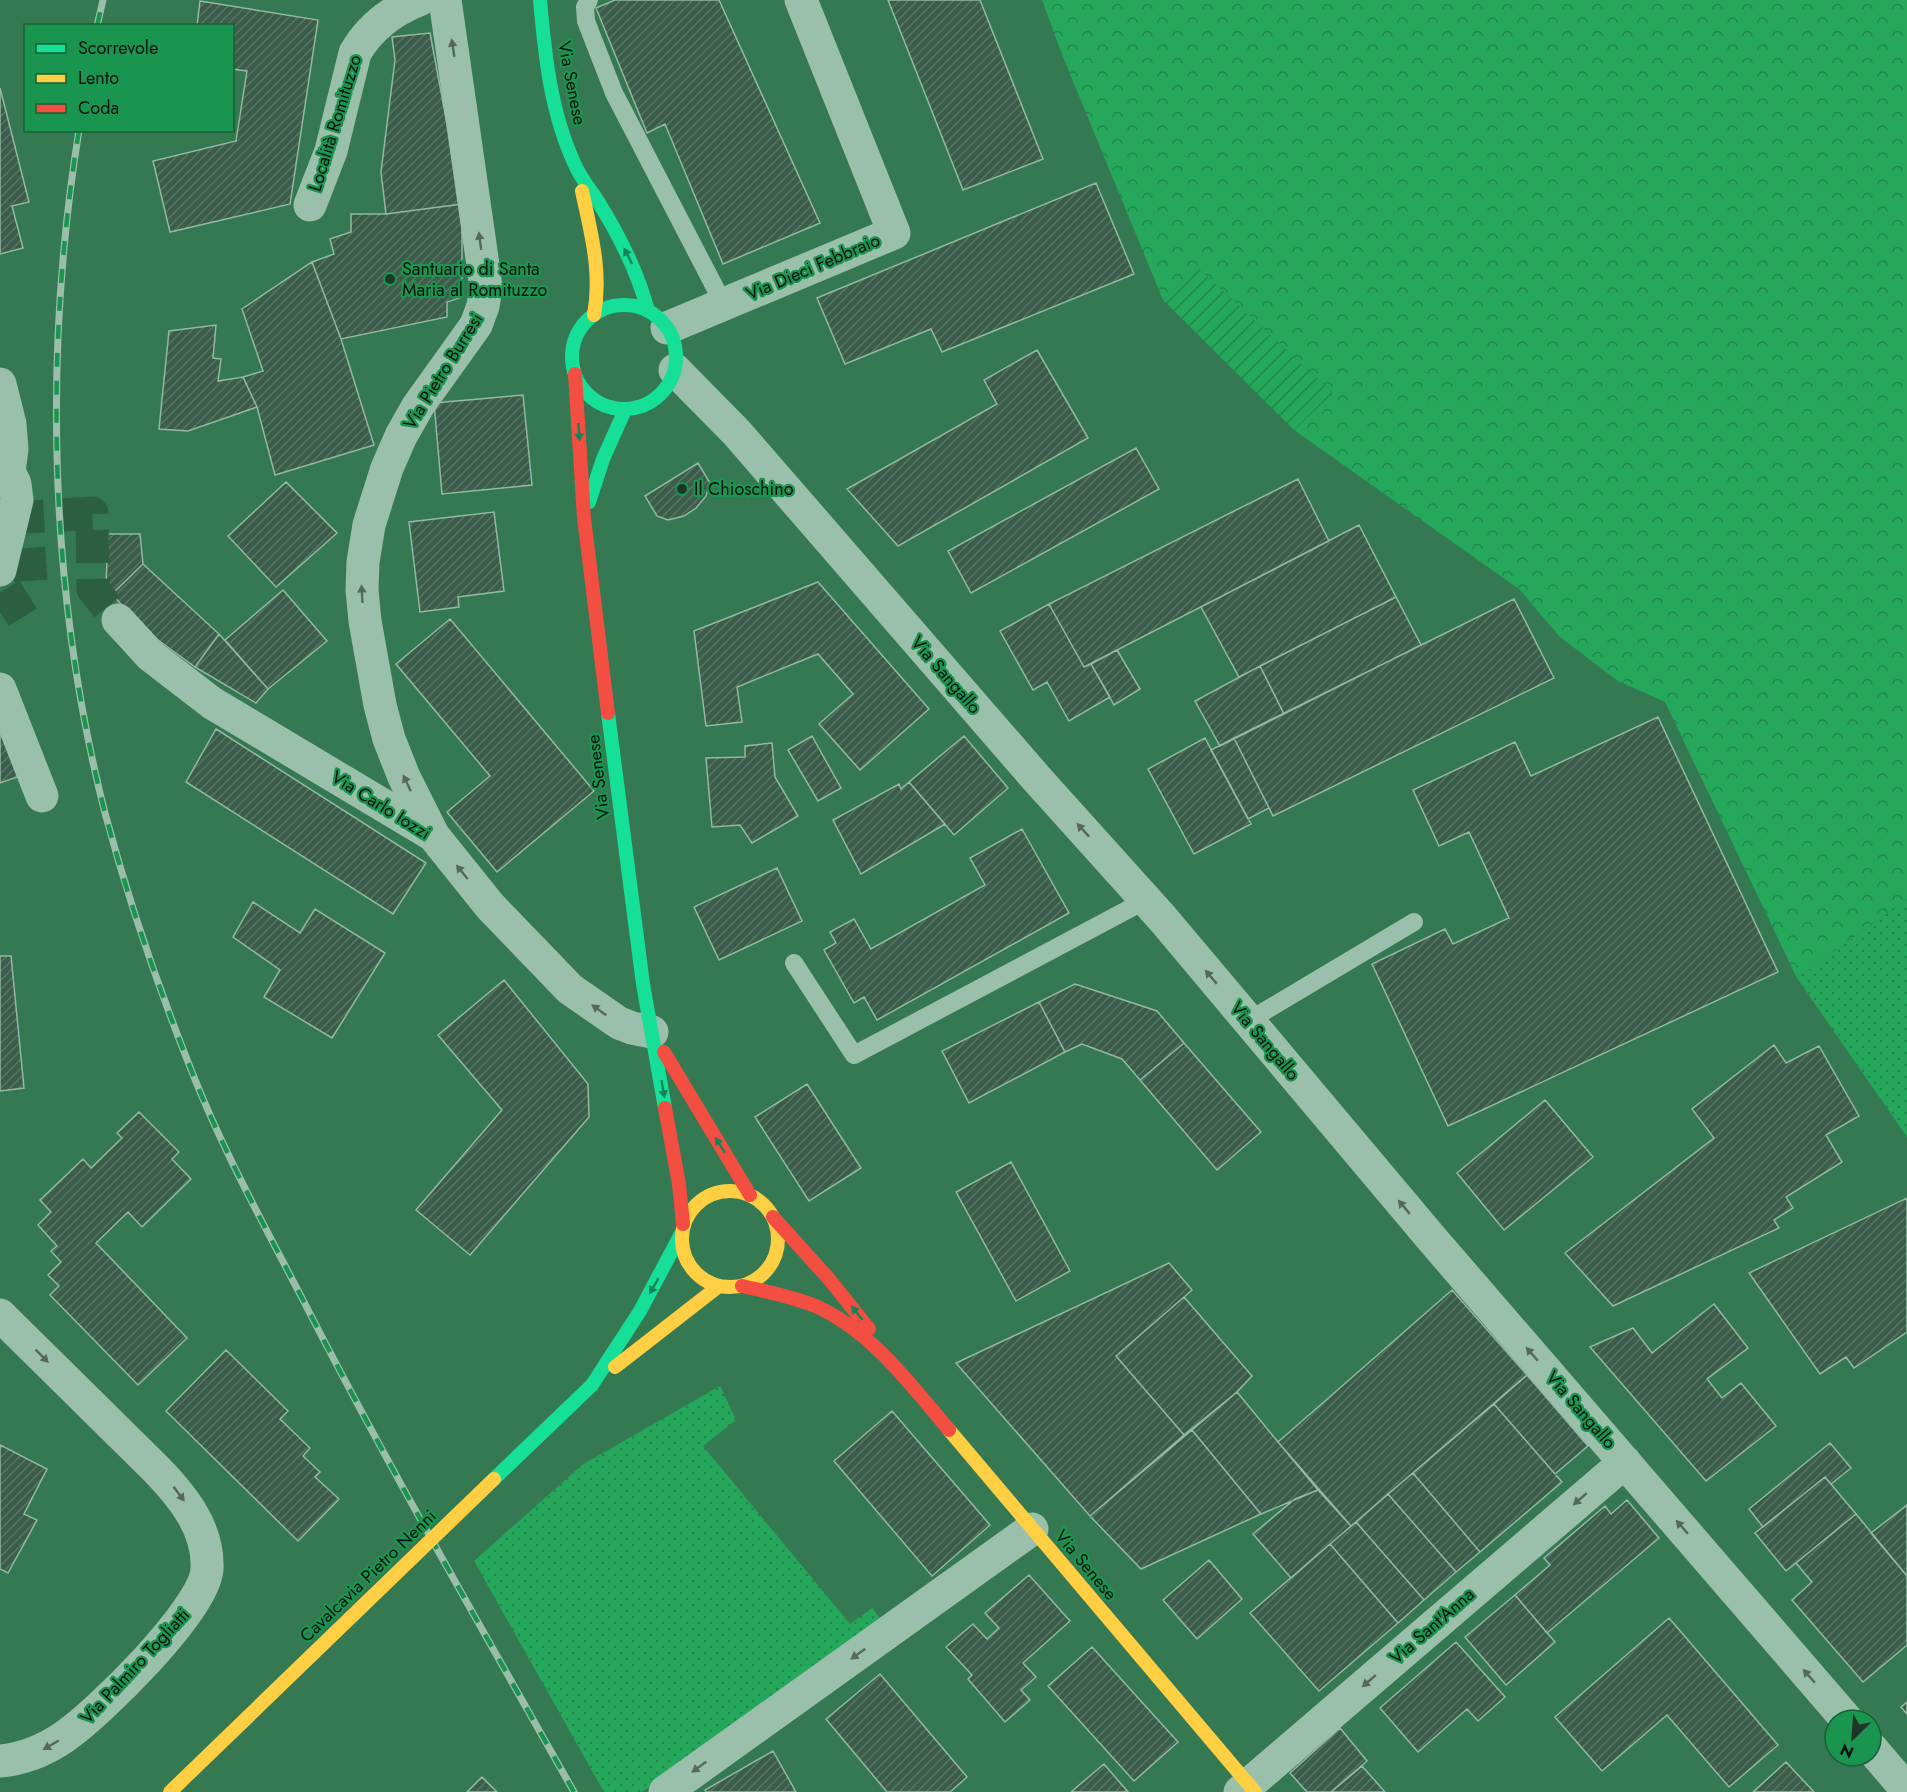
<svg xmlns="http://www.w3.org/2000/svg" width="1907" height="1792" font-family="Jost,sans-serif">
  <style>
    .forest { fill: url(#forest-crowns) }
    .park { fill: url(#park-dots) }
    .garden { fill: url(#garden-furrows) }
    .building { fill: url(#building-hatch); stroke: #92b9a3; stroke-width: 1.5 }
    .lines { fill: none; stroke-linecap: round; stroke-linejoin: round }
    .street-tunnel { stroke: #2c5f42; stroke-width: 33; stroke-dasharray: 33 16; stroke-linecap: butt }
    .lane { stroke: #9abfaa; stroke-width: 18 }
    .street { stroke: #9abfaa; stroke-width: 33 }
    .fast { stroke: #16e098; stroke-width: 14 }
    .slow { stroke: #ffcf43; stroke-width: 14 }
    .jam { stroke: #f24e42; stroke-width: 14 }
    .rail-casing { stroke: #9abeaa; stroke-width: 7 }
    .rail { stroke: #19954f; stroke-width: 4.5; stroke-dasharray: 14; stroke-linecap: butt }
    .fast-bridge { stroke: #16e098; stroke-width: 14 }
    .slow-bridge { stroke: #ffcf43; stroke-width: 14 }
    .oneway { fill: #56685e }
    .oneway2 { fill: #14835b }
    .poi-dot { fill: #1e3528; stroke: #19954f; stroke-width: 2 }
    .labels { text-anchor: middle; dominant-baseline: central; stroke-width: 4.5; stroke-linejoin: round; paint-order: stroke }
    .street-label { font-size: 18px; fill: #111; stroke: #19954f }
    .poi-label { font-size: 18px; fill: #111; stroke: #19954f; text-anchor: start }
  </style>
  <defs>
    <pattern id="forest-crowns" width="20" height="18" patternUnits="userSpaceOnUse" patternTransform="scale(1.5)"><rect width="20" height="18" fill="#25a75c"/><path d="M2 6a3 3 0 1 1 6 0M12 15a3 3 0 1 1 6 0" fill="none" stroke="#1f874b"/></pattern>
    <pattern id="park-dots" width="8" height="8" patternUnits="userSpaceOnUse" patternTransform="scale(1.5)"><rect width="8" height="8" fill="#25a75c"/><path d="M2 2h.1M6 6h.1" fill="none" stroke="#1f874b" stroke-width="1.8" stroke-linecap="round"/></pattern>
    <pattern id="garden-furrows" width="10" height="10" patternUnits="userSpaceOnUse" patternTransform="scale(1.5)"><rect width="10" height="10" fill="#25a75c"/><path d="M-1 1l2-2M0 10L10 0M9 11l2-2" fill="none" stroke="#1f874b"/></pattern>
    <pattern id="building-hatch" width="6" height="6" patternUnits="userSpaceOnUse" patternTransform="scale(1.5)"><rect width="6" height="6" fill="#3a5e4a"/><path d="M-1 1l2-2M0 6l6-6M5 7l2-2" fill="none" stroke="#5a7466"/></pattern>
  </defs>
  <rect width="100%" height="100%" fill="#357952"/>
  <path class="forest" d="M1042,0H1907V899L1797,978L1665,702L1618,681L1560,637L1519,589L1294,430L1333,393L1199,269L1163,300L1063,57Z"/>
  <path class="park" d="M1907,899V1137L1797,978Z
    M720,1386L736,1420L703,1446L850,1624L872,1608L885,1625L642,1792H604L474,1561L582,1465Z"/>
  <path class="garden" d="M1199,269L1333,393L1294,430L1163,300Z"/>
  <path class="building" d="M615,0H719L820,223L723,264L665,124L647,133L596,8Z
    M888,0H980L1043,159L963,190Z
    M200,1L318,20L290,204L170,232L153,161L236,141L247,71L232,69V26H197Z
    M430,33L462,204L386,214L381,172L395,60L392,37Z
    M0,88L29,202L12,206L23,248L0,254Z
    M1096,183L1134,274L942,352L931,329L845,364L817,298Z
    M462,204V297L447,302V317L341,339L312,262L334,254L330,239L351,232V214H386Z
    M312,262L341,339L374,445L275,475L257,407L243,377L263,371L242,309Z
    M216,325L213,358L221,359L218,381L243,377L257,407L188,431L159,429L169,331Z
    M1037,350L1088,438L898,546L847,489L997,404L984,380Z
    M523,395L532,485L442,494L434,403Z
    M1136,448L1159,489L971,593L948,551Z
    M698,463L710,483L706,496L696,508L684,516L668,520L657,516L645,496Z
    M1298,479L1329,541L1084,667L1049,604Z
    M286,482L337,533L276,587L228,536Z
    M494,512L504,591L458,597L459,607L420,612L409,522Z
    M1359,525L1396,597L1239,677L1201,607Z
    M108,534H140L143,564L112,594L106,585Z
    M143,564L219,634L195,667L143,629L112,594Z
    M818,582L929,709L860,770L819,724L853,694L818,654L737,687L742,722L706,726L694,631Z
    M283,590L327,641L268,689L225,640Z
    M1396,597L1421,645L1284,714L1260,666Z
    M1514,599L1554,678L1273,816L1234,738Z
    M1049,604L1084,667L1091,664L1110,697L1069,721L1047,682L1033,690L1000,631Z
    M450,619L594,791L497,872L447,812L490,776L396,664Z
    M219,634L268,689L256,703L195,667Z
    M1117,650L1140,689L1114,705L1091,664Z
    M1260,666L1284,714L1220,746L1195,701Z
    M1658,717L1778,972L1448,1126L1372,964L1445,929L1453,944L1509,918L1469,832L1439,846L1413,790L1515,742L1531,776Z
    M0,718L20,776L0,783Z
    M216,729L426,863L393,914L186,782Z
    M812,736L841,788L818,801L788,750Z
    M964,736L1008,788L954,835L909,782Z
    M1205,738L1251,824L1194,854L1148,769Z
    M1234,738L1269,808L1248,819L1211,750Z
    M772,743L775,777L798,816L752,843L740,825L712,827L706,758L745,757V746Z
    M909,782L945,824L861,874L833,820L899,784L901,789Z
    M1022,829L1069,913L877,1020L864,997L854,1003L824,950L836,943L830,932L854,919L871,949L985,885L970,858Z
    M777,868L802,921L719,960L694,907Z
    M253,902L300,933L315,909L385,953L332,1038L264,997L280,970L233,937Z
    M0,956H11L24,1088L0,1091Z
    M504,980L588,1084L589,1117L470,1255L416,1210L502,1110L438,1035Z
    M1075,984L1157,1011L1184,1043L1140,1080L1122,1059L1082,1044L1065,1052L1039,1002Z
    M1039,1002L1065,1052L969,1103L942,1051Z
    M1184,1043L1261,1132L1217,1170L1140,1080Z
    M1774,1045L1786,1063L1819,1046L1859,1116L1826,1135L1842,1162L1786,1197L1793,1208L1774,1220L1779,1228L1613,1306L1565,1253L1714,1138L1692,1109Z
    M807,1084L861,1168L809,1201L755,1117Z
    M1545,1100L1593,1157L1504,1230L1457,1173Z
    M139,1112L179,1152L172,1159L191,1179L142,1227L128,1212L96,1243L187,1338L138,1385L50,1295L59,1286L48,1275L61,1262L51,1251L57,1246L38,1225L51,1212L40,1200L83,1159L91,1168L122,1138L117,1133Z
    M1011,1162L1070,1271L1016,1301L956,1192Z
    M1907,1198V1332L1854,1368L1846,1357L1820,1374L1749,1273Z
    M1169,1263L1192,1290L1116,1356L1184,1435L1090,1516L956,1363Z
    M1452,1290L1527,1375L1351,1526L1278,1442Z
    M1184,1297L1252,1376L1237,1392L1184,1435L1116,1356Z
    M1714,1304L1748,1348L1707,1379L1722,1398L1741,1383L1776,1426L1706,1481L1590,1347L1633,1328L1652,1353Z
    M226,1350L288,1411L280,1419L310,1448L303,1456L320,1472L315,1477L339,1499L298,1541L166,1411Z
    M1527,1375L1588,1446L1555,1474L1494,1404Z
    M1237,1392L1278,1442L1318,1490L1261,1514L1192,1430Z
    M1494,1404L1562,1482L1480,1552L1413,1473Z
    M892,1411L990,1525L932,1576L834,1461Z
    M1192,1430L1261,1514L1141,1569L1090,1516Z
    M1830,1443L1851,1468L1831,1484L1825,1477L1763,1527L1749,1509Z
    M0,1445L47,1469L24,1514L37,1520L8,1573L0,1569Z
    M1413,1473L1480,1552L1456,1572L1388,1494Z
    M1825,1477L1856,1514L1786,1571L1755,1533Z
    M1318,1490L1351,1526L1291,1578L1253,1534L1295,1499Z
    M1388,1494L1456,1572L1424,1600L1356,1522Z
    M1627,1500L1659,1538L1547,1633L1515,1595L1550,1565L1544,1558L1605,1506L1611,1514Z
    M1907,1505V1576L1871,1533Z
    M1856,1514L1907,1576V1645L1863,1682L1792,1600L1812,1582L1796,1563Z
    M1356,1522L1424,1600L1398,1623L1330,1544Z
    M1330,1544L1398,1623L1319,1691L1250,1613Z
    M1209,1560L1242,1599L1197,1639L1163,1600Z
    M1029,1575L1070,1621L1023,1663L1036,1677L1021,1690L1030,1700L1005,1722L968,1679L972,1675L946,1647L973,1624L987,1639L999,1628L985,1613Z
    M1515,1595L1555,1642L1506,1685L1465,1637Z
    M1669,1618L1778,1745L1729,1787L1667,1715L1602,1771L1555,1717Z
    M1456,1642L1505,1697L1478,1721L1467,1709L1418,1752L1380,1708Z
    M1092,1647L1178,1742L1134,1781L1048,1686Z
    M880,1674L967,1777L950,1792H887L826,1719Z
    M1907,1702V1714L1901,1707Z
    M1340,1728L1367,1761L1331,1792H1307L1290,1773Z
    M773,1751L796,1792H706L705,1790Z
    M1786,1762L1814,1792H1753Z
    M1104,1764L1128,1792H1071Z
    M1362,1766L1385,1792H1331Z
    M482,1777L497,1792H467Z"/>
  <g class="lines">
    <path class="street-tunnel" d="M0,612L32,592L26,517L92,513L93,589L118,620"/>
    <path class="lane" d="M589,0L585,7L586,21L614,93L724,305
      M794,963L854,1055L1146,900
      M1248,1021L1414,922"/>
    <path class="street" d="M310,205L331,151L355,53C370,27 391,11 419,0
      M667,328L894,233L801,0
      M675,370L737,433L1037,779L1163,919L1432,1239L1847,1720
      M0,384L10,424L12,449L9,471L15,484L17,500L0,570
      M118,620L151,656L212,703L433,835L490,906L570,989L619,1023L632,1028L652,1032
      M0,689L42,796
      M433,835L404,777L389,739L380,705L365,621L362,590L363,562L369,525L387,468L401,436L418,406L476,325L483,306L486,288L483,265L445,0
      M0,1315L157,1470C183,1497 209,1529 207,1569C205,1609 98,1714 64,1737C45,1750 23,1759 0,1761
      M1871,1748L1907,1790
      M665,1792L1032,1529
      M1240,1792L1625,1462"/>
    <path class="fast" d="M540,0C545,57 551,116 577,169C583,181 592,192 599,203C620,237 638,272 648,311
      M572 357a52 52 0 1 1 104 0a52 52 0 1 1-104 0Z
      M589,502L603,459L625,410
      M608,713L643,984L665,1108
      M592,1385L640,1311L681,1234"/>
    <path class="slow" d="M582,191C591,233 602,272 594,315
      M682 1239a48 48 0 1 1 96 0a48 48 0 1 1-96 0Z
      M615,1367L719,1286
      M949,1430L1255,1792"/>
    <path class="jam" d="M575,374L584,518L608,713
      M664,1052L750,1195
      M665,1108L679,1184L683,1224
      M773,1217L829,1279L869,1329
      M742,1286C768,1292 794,1297 818,1307C873,1333 911,1385 949,1430"/>
    <defs>
      <path id="rail" d="M97,26L103,0
        M79,130C43,353 49,594 105,813C128,899 157,984 190,1067C221,1147 263,1223 303,1300C388,1466 482,1629 574,1792"/>
    </defs>
    <use href="#rail" class="rail-casing"/>
    <use href="#rail" class="rail"/>
    <path class="fast-bridge" d="M494,1479L592,1385"/>
    <path class="slow-bridge" d="M170,1792L494,1479"/>
  </g>
  <defs><path id="oneway-solid" d="M-6-.8H1V-3.2L6.5 0L1 3.2V.8H-6Z" transform="scale(1.5)"/></defs>
  <g class="oneway">
    <use href="#oneway-solid" transform="translate(453 48) rotate(-99)"/>
    <use href="#oneway-solid" transform="translate(480 241) rotate(-98)"/>
    <use href="#oneway-solid" transform="translate(362 594) rotate(-93)"/>
    <use href="#oneway-solid" transform="translate(407 783) rotate(-115)"/>
    <use href="#oneway-solid" transform="translate(1083 830) rotate(-133)"/>
    <use href="#oneway-solid" transform="translate(462 872) rotate(-129)"/>
    <use href="#oneway-solid" transform="translate(1211 977) rotate(-130)"/>
    <use href="#oneway-solid" transform="translate(599 1010) rotate(-144)"/>
    <use href="#oneway-solid" transform="translate(1404 1207) rotate(-130)"/>
    <use href="#oneway-solid" transform="translate(1532 1354) rotate(-131)"/>
    <use href="#oneway-solid" transform="translate(42 1356) rotate(45)"/>
    <use href="#oneway-solid" transform="translate(179 1494) rotate(53)"/>
    <use href="#oneway-solid" transform="translate(1580 1499) rotate(139)"/>
    <use href="#oneway-solid" transform="translate(1682 1527) rotate(-131)"/>
    <use href="#oneway-solid" transform="translate(858 1654) rotate(144)"/>
    <use href="#oneway-solid" transform="translate(1809 1676) rotate(-131)"/>
    <use href="#oneway-solid" transform="translate(1369 1681) rotate(139)"/>
    <use href="#oneway-solid" transform="translate(51 1745) rotate(150)"/>
    <use href="#oneway-solid" transform="translate(699 1767) rotate(144)"/>
  </g>
  <g class="oneway2">
    <use href="#oneway-solid" transform="translate(628 256) rotate(-117)"/>
    <use href="#oneway-solid" transform="translate(579 432) rotate(86)"/>
    <use href="#oneway-solid" transform="translate(663 1089) rotate(80)"/>
    <use href="#oneway-solid" transform="translate(720 1145) rotate(-122)"/>
    <use href="#oneway-solid" transform="translate(654 1286) rotate(120)"/>
    <use href="#oneway-solid" transform="translate(857 1313) rotate(-128)"/>
  </g>
  <g class="poi-dot">
    <circle cx="390" cy="279" r="6"/>
    <circle cx="682" cy="489" r="6"/>
  </g>
  <g class="labels">
    <g class="street-label">
      <text transform="translate(572 83) rotate(79)">Via Senese</text>
      <text transform="translate(335 123) rotate(-73)">Località Romituzzo</text>
      <text transform="translate(813 267) rotate(-23)">Via Dieci Febbraio</text>
      <text transform="translate(443 371) rotate(-58)">Via Pietro Burresi</text>
      <text transform="translate(946 675) rotate(49)">Via Sangallo</text>
      <text transform="translate(598 777) rotate(-97)">Via Senese</text>
      <text transform="translate(381 805) rotate(32)">Via Carlo Iozzi</text>
      <text transform="translate(1265 1041) rotate(50)">Via Sangallo</text>
      <text transform="translate(1581 1410) rotate(49)">Via Sangallo</text>
      <text transform="translate(1086 1565) rotate(50)">Via Senese</text>
      <text transform="translate(368 1576) rotate(-44)">Cavalcavia Pietro Nenni</text>
      <text transform="translate(1432 1626) rotate(-41)">Via Sant'Anna</text>
      <text transform="translate(135 1666) rotate(-47)">Via Palmiro Togliatti</text>
    </g>
    <g class="poi-label">
      <text x="402" y="269">Santuario di Santa<tspan x="402" dy="21">Maria al Romituzzo</tspan></text>
      <text x="694" y="489">Il Chioschino</text>
    </g>
  </g>
  <rect x="24" y="24" width="210" height="108" fill="#19954f" stroke="#166036" stroke-width="1.5"/>
  <rect x="36" y="44" width="30" height="9" fill="#16e098" stroke="#166036" stroke-width="1.5"/>
  <text x="78" y="54" font-size="18" fill="#111111">Scorrevole</text>
  <rect x="36" y="74" width="30" height="9" fill="#ffcf43" stroke="#166036" stroke-width="1.5"/>
  <text x="78" y="84" font-size="18" fill="#111111">Lento</text>
  <rect x="36" y="104" width="30" height="9" fill="#f24e42" stroke="#166036" stroke-width="1.5"/>
  <text x="78" y="114" font-size="18" fill="#111111">Coda</text>
  <g transform="translate(1853 1738) rotate(205)"><circle r="28" fill="#19954f" stroke="#166036" stroke-width="1.5"/>
  <path d="M0-4.5L10 22L0 15L-10 22Z" fill="#1e3528"/>
  <text y="-9" font-size="16" font-weight="bold" text-anchor="middle" fill="#111111">N</text>
  </g>
</svg>
